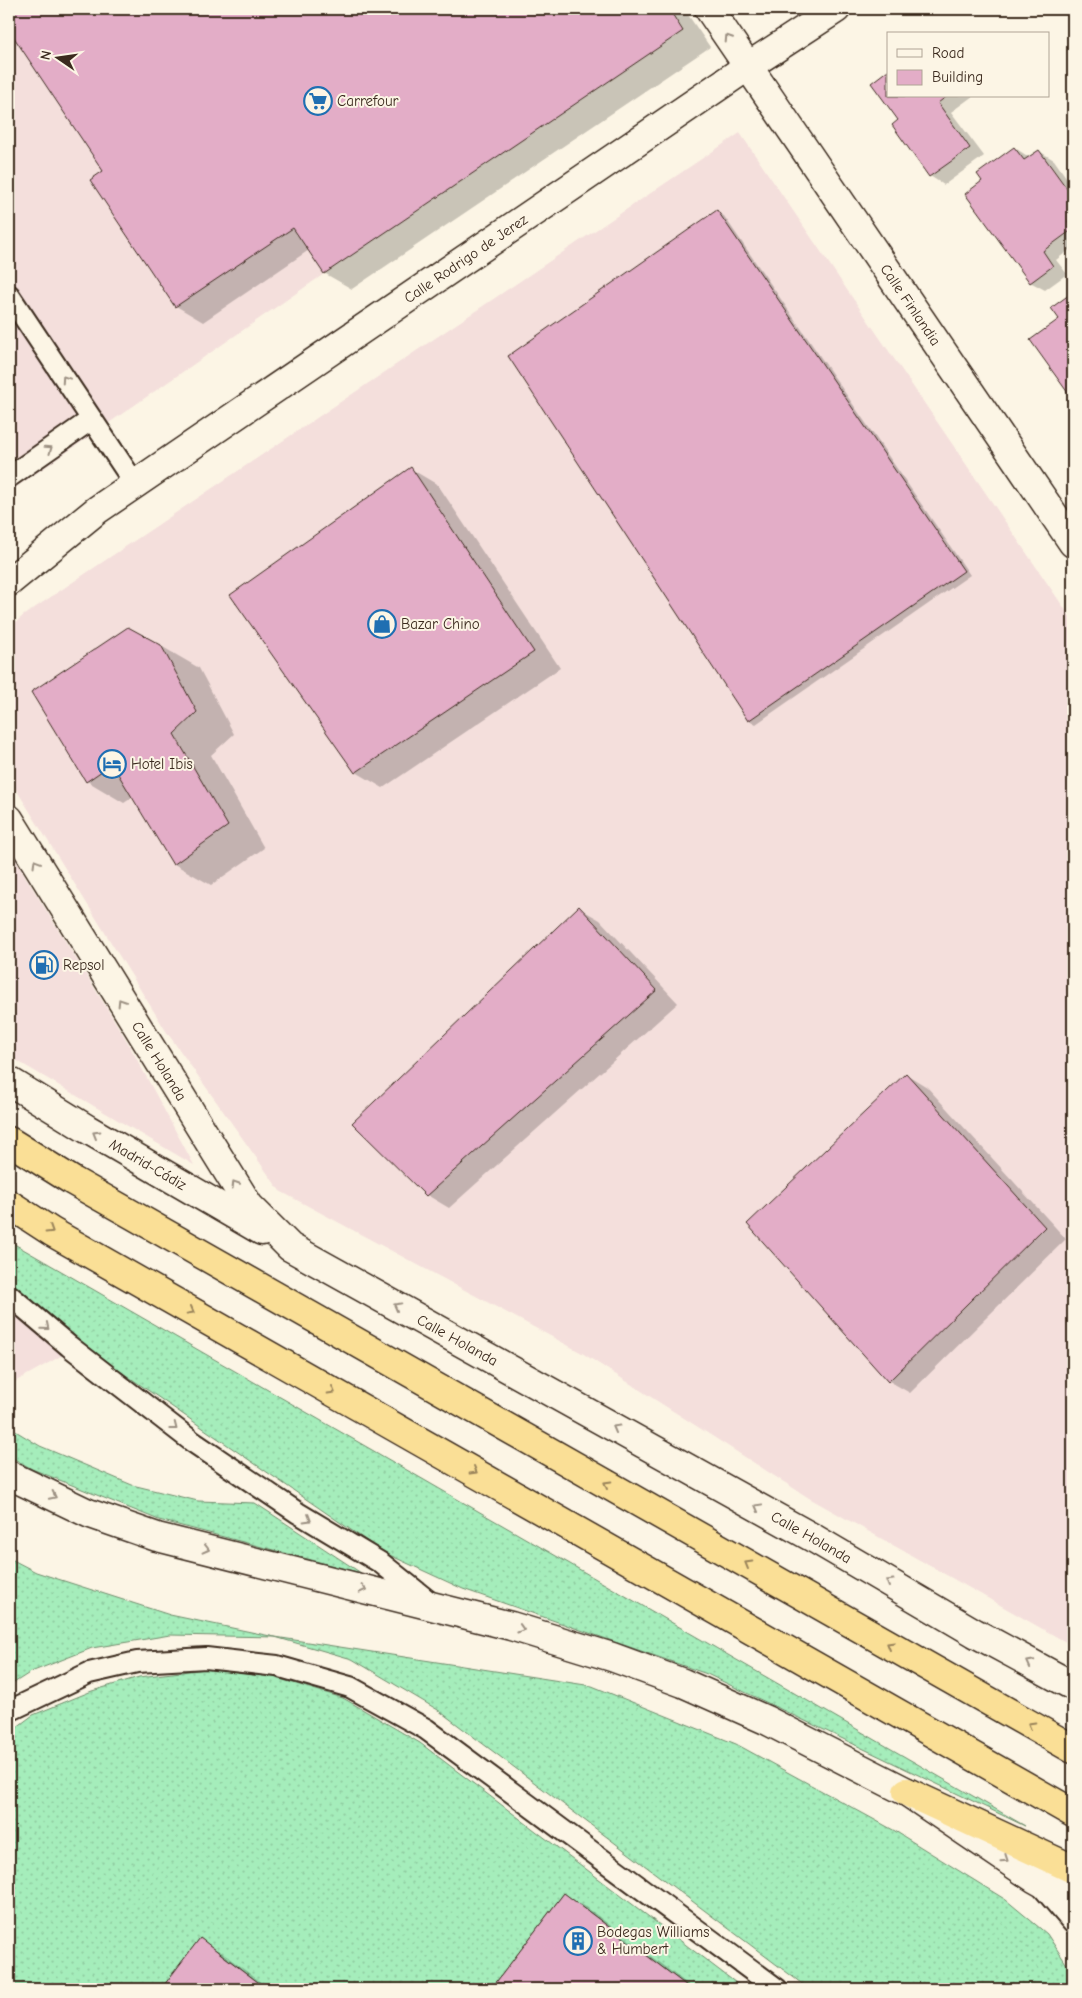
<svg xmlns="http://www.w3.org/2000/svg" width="1082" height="1998" font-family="'Comic Neue',sans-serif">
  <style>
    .built { fill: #f4dfdc }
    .grass { fill: url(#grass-dots); stroke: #708c6c }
    .shadow { fill: #0003 }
    .building { fill: #e3adc7; stroke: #3b2a1e }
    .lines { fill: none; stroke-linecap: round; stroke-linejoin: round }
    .lane-casing { stroke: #3b2a1e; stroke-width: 24 }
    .secondary-casing { stroke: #3b2a1e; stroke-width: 31 }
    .highway-casing { stroke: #3b2a1e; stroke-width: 31 }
    .lane { stroke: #fcf5e5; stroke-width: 20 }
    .secondary { stroke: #fcf5e5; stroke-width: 28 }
    .highway { stroke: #fadf96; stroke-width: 28 }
    .oneway { stroke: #9c9082 }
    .oneway2 { stroke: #9a845a }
    .labels { text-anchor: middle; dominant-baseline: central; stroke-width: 4; stroke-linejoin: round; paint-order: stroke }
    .poi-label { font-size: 15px; fill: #3b2a1e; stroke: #fcf5e5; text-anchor: start }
    .street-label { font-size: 15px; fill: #3b2a1e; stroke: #fcf5e5 }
  </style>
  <defs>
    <pattern id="grass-dots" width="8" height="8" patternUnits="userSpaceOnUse" patternTransform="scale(1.25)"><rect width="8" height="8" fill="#a5edbb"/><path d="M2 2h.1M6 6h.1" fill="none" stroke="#8fcba0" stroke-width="1.8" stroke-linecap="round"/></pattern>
  </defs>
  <rect width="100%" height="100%" fill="#fcf5e5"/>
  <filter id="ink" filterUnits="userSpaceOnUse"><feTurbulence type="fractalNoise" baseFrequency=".02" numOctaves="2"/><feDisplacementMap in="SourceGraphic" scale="10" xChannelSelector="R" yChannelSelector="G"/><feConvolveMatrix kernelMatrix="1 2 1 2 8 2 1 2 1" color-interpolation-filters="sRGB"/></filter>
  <g filter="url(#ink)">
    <path class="built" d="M9,9H669L683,31L324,274L9,492Z
      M740,133L1073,621V1646L809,1498L582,1353L280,1191L166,1031L9,778V628L24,615Z
      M9,850L127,1041L194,1165L9,1056Z
      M9,1281L75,1340L61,1356L9,1385Z"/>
    <path class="grass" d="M9,1241L1025,1826L707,1674L463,1589L383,1552L75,1340L9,1281Z
      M9,1427L40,1446L132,1485L198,1501L255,1503L361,1573L159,1520L32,1469L9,1456Z
      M9,1558L36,1572L170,1615L275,1637L592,1686L736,1744L895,1831L1006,1900L1047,1934L1073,1974V1989H809L438,1710L352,1659L275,1637L170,1635L92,1648L31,1672L9,1686Z
      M206,1669L273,1677L343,1698L420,1743L744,1989H691L564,1893L491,1989H267L200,1938L161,1989H9V1733L33,1715L92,1691L139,1677Z"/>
    <path class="shadow" d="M9,9H684L710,47L352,289L324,273L309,250L203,322L176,306L105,171L9,28Z
      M1073,21V32L1069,25Z
      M888,72V96H973L951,112L984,156L944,185L930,176L900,120L873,83Z
      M1015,148L1029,157L1039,151L1054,160L1073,187V247L1056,260L1067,274L1045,290L1030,282L984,181Z
      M717,212L724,216L970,575L756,724L749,720Z
      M1073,293V398L1032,341L1061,319L1053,308Z
      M411,469L438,485L560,668L383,788L356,772Z
      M161,646L199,668L234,734L211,755L264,848L211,885L174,864L133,797L124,803L87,781L33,692Z
      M579,908L600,920L678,1003L449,1208L427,1195L354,1123Z
      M906,1074L927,1087L1066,1239L910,1393L889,1381Z
      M565,1895L586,1907L694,1989H493Z
      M200,1940L221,1952L270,1989H163Z"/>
    <path class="building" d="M9,9H669L683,31L324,274L293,228L175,307L90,180L103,171L9,30Z
      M888,70V96H947L938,103L970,148L929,177L892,125L898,120L871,83Z
      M1014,147L1024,160L1039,150L1073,197V217L1068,221L1073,229L1043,251L1053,266L1030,283L965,194L982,181L977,174Z
      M717,210L964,571L748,721L508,356Z
      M1073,292V400L1030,340L1059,319L1051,308Z
      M411,467L534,652L355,773L230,595Z
      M128,627L161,645L197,712L174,734L228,826L173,865L112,764L86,782L31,692Z
      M579,906L657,990L426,1196L352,1123Z
      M906,1073L1045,1227L888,1382L747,1224Z
      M564,1893L691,1989H491Z
      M200,1938L267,1989H161Z"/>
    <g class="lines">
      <defs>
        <path id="lane" d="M9,295L135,484
          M9,477L92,419
          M9,1295L69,1346L193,1442L298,1513L381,1563L431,1603
          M9,1711L89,1673L137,1662L206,1658L277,1666L350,1687L426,1729L777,1989
          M1044,1889L1073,1923"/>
        <g id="secondary">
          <path id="s1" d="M709,9L1073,543"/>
          <path id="s2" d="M9,582L97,510L747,67L836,9"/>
          <path id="s3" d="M9,819L249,1206L290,1247L815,1539L975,1633L1073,1686"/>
          <path id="s4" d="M9,1081L87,1129L262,1231"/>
          <path d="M9,1475L88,1513L157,1537L511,1626L612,1657L683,1683L766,1720L907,1792L1034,1878L1073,1900"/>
        </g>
        <path id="highway" d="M9,1141L73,1181L1073,1749
          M9,1204L52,1232L1073,1813
          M907,1792L1073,1869"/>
      </defs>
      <use href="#lane" class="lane-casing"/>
      <use href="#secondary" class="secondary-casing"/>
      <use href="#highway" class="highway-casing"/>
      <use href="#lane" class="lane"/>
      <use href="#secondary" class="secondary"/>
      <use href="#highway" class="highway"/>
    </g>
    <defs><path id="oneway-chevron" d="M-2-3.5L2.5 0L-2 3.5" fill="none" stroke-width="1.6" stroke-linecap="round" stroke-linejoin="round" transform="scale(1.25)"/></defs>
    <g class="oneway">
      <use href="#oneway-chevron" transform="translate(728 38) rotate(-123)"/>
      <use href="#oneway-chevron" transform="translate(65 379) rotate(-124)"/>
      <use href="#oneway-chevron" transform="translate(49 449) rotate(-35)"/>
      <use href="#oneway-chevron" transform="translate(36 863) rotate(-121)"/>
      <use href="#oneway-chevron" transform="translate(121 1002) rotate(-122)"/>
      <use href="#oneway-chevron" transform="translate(96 1134) rotate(-150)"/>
      <use href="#oneway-chevron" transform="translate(235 1184) rotate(-122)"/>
      <use href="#oneway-chevron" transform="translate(397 1306) rotate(-151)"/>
      <use href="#oneway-chevron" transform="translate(46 1327) rotate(40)"/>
      <use href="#oneway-chevron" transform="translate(174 1427) rotate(38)"/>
      <use href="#oneway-chevron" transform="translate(616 1428) rotate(-151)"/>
      <use href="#oneway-chevron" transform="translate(53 1496) rotate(26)"/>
      <use href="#oneway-chevron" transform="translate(758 1507) rotate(-151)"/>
      <use href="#oneway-chevron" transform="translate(308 1519) rotate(31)"/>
      <use href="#oneway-chevron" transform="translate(206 1549) rotate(14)"/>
      <use href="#oneway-chevron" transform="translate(889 1582) rotate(-150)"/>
      <use href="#oneway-chevron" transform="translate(363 1589) rotate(13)"/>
      <use href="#oneway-chevron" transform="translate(521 1629) rotate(17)"/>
      <use href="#oneway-chevron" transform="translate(1030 1663) rotate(-152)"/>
      <use href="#oneway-chevron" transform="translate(1005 1859) rotate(34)"/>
    </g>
    <g class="oneway2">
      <use href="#oneway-chevron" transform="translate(50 1230) rotate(32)"/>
      <use href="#oneway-chevron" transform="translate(191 1311) rotate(29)"/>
      <use href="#oneway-chevron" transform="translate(332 1391) rotate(30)"/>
      <use href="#oneway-chevron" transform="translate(474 1471) rotate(30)"/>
      <use href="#oneway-chevron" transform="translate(607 1484) rotate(-150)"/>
      <use href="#oneway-chevron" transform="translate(748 1564) rotate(-150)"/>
      <use href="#oneway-chevron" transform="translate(890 1645) rotate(-150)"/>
      <use href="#oneway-chevron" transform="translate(1031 1725) rotate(-150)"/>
    </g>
  </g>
  <defs>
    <symbol id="supermarket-ring" viewBox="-11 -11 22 22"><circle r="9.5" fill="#fcf5e5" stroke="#1f6fb2" stroke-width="1.5"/><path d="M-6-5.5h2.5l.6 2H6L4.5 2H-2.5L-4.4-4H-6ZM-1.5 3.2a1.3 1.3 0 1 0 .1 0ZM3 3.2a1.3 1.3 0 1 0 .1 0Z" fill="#1f6fb2"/></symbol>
    <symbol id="shop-ring" viewBox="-11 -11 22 22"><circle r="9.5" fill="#fcf5e5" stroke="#1f6fb2" stroke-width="1.5"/><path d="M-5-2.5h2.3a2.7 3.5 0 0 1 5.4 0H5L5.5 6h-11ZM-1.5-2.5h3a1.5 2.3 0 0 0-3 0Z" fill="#1f6fb2"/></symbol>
    <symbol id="hotel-ring" viewBox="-11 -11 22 22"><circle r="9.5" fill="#fcf5e5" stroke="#1f6fb2" stroke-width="1.5"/><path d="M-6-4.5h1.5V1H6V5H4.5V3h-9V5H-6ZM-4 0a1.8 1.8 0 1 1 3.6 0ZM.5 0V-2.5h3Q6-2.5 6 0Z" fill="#1f6fb2"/></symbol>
    <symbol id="fuel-ring" viewBox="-11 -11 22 22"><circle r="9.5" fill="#fcf5e5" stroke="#1f6fb2" stroke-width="1.5"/><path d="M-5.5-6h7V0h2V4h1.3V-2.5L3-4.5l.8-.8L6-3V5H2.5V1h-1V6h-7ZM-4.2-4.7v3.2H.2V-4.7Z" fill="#1f6fb2"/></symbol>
    <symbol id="building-ring" viewBox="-11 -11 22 22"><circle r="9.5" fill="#fcf5e5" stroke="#1f6fb2" stroke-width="1.5"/><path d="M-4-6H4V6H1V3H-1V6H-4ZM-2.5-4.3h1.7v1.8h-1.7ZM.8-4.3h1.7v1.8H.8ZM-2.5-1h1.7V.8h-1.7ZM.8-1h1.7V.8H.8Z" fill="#1f6fb2"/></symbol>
  </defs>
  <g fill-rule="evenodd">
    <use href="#supermarket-ring" x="302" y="85" width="32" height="32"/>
    <use href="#shop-ring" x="366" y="608" width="32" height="32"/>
    <use href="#hotel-ring" x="96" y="748" width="32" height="32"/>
    <use href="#fuel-ring" x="28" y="949" width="32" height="32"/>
    <use href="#building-ring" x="562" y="1925" width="32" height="32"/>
  </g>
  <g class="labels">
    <g class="poi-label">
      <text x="337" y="101">Carrefour</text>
      <text x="401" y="624">Bazar Chino</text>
      <text x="131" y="764">Hotel Ibis</text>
      <text x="63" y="965">Repsol</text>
      <text x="597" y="1932">Bodegas Williams<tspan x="597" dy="17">&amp; Humbert</tspan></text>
    </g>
    <g class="street-label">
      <text stroke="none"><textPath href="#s2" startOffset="560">Calle Rodrigo de Jerez</textPath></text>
      <text stroke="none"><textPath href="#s1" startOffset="358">Calle Finlandia</textPath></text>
      <text stroke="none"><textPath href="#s3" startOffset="285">Calle Holanda</textPath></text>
      <text stroke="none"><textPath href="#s4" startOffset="162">Madrid-Cádiz</textPath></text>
      <text stroke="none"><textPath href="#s3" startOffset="705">Calle Holanda</textPath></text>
      <text stroke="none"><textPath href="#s3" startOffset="1110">Calle Holanda</textPath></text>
    </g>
  </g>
  <rect width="1082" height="1998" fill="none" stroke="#fcf5e5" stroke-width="30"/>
  <rect x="15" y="15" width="1052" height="1968" fill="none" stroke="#3b2a1e" stroke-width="2" filter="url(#ink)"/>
  <rect x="887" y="32" width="162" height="65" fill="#fcf5e5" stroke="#afa495"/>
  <rect x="897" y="49" width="25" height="8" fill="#fcf5e5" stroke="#afa495"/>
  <text x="932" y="58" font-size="15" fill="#3b2a1e">Road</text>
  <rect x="897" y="70" width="25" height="15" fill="#e3adc7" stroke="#afa495"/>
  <text x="932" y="82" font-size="15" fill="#3b2a1e">Building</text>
  <g transform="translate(58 58) rotate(283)" stroke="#fcf5e5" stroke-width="4" paint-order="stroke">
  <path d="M0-4L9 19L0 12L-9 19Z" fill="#3b2a1e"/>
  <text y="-8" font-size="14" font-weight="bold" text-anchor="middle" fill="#3b2a1e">N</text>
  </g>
</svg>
